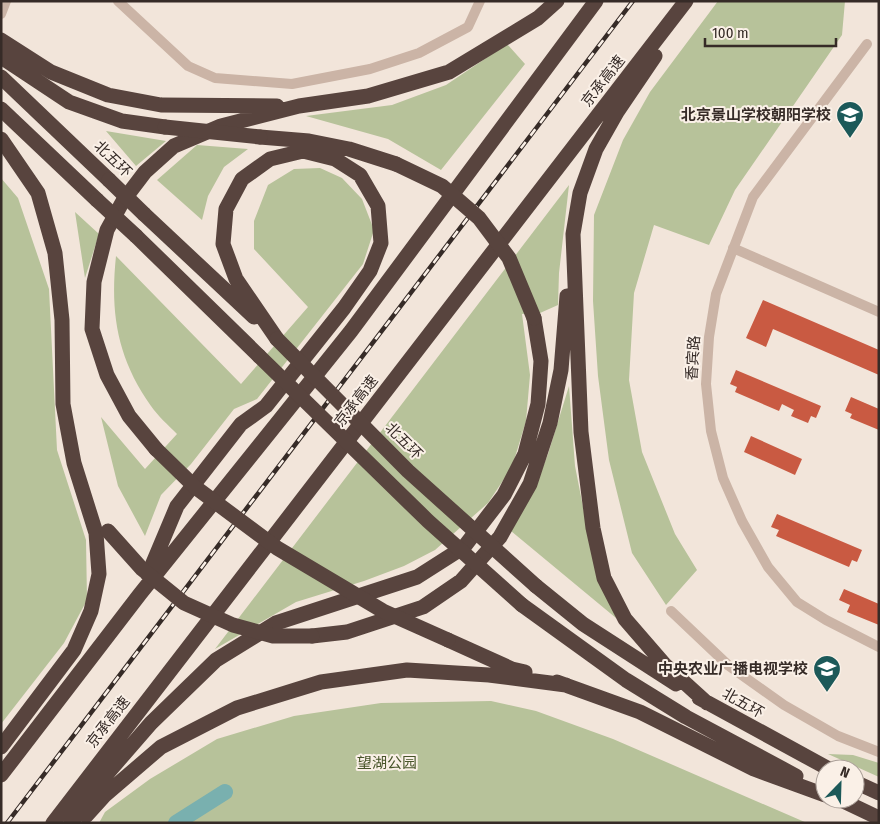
<svg xmlns="http://www.w3.org/2000/svg" width="880" height="824" font-family="'Fira Sans Condensed','Noto Sans SC',sans-serif">
  <style>
    .green { fill: #b7c29a }
    .lines { fill: none; stroke-linecap: round; stroke-linejoin: round }
    .river { stroke: #79b0af; stroke-width: 16 }
    .building { fill: #c95a42 }
    .minor { stroke: #cbb4a6; stroke-width: 10 }
    .highway { stroke: #58443e; stroke-width: 15 }
    .rail-casing { stroke: #362b27; stroke-width: 4.5 }
    .rail { stroke: #faf0e7; stroke-width: 2.5; stroke-dasharray: 8; stroke-linecap: butt }
    .highway-bridge { stroke: #58443e; stroke-width: 15 }
    .labels { text-anchor: middle; dominant-baseline: central; stroke-width: 4; stroke-linejoin: round; paint-order: stroke }
    .street-label { font-size: 15px; fill: #362b27; stroke: #faf0e7 }
    .poi-label { font-size: 15px; font-weight: bold; fill: #362b27; stroke: #faf0e7; text-anchor: end }
    .park-label { font-size: 15px; fill: #48552a; stroke: #faf0e7 }
  </style>
  <rect width="100%" height="100%" fill="#f2e5da"/>
  <path class="green" d="M718,1H845L842,35L735,190L709,245L654,225L634,293L629,380L642,452L675,534L697,570L666,605L632,553L609,460L598,376L593,301L594,215L623,140L650,92Z
    M507,44L525,64L441,170L388,139L306,116L392,105L446,85Z
    M106,131L166,141L136,166Z
    M197,145L248,149L224,167L208,196L202,220L157,180Z
    M320,168L342,178L362,199L374,230L363,264L257,399L234,409L191,464L161,495L145,536L118,486L101,417L145,469L177,434C168,425 158,416 151,406C117,358 110,313 116,256L241,384L308,307L254,249V221L268,185L294,169Z
    M1,178L18,198L49,289L57,450L86,540L87,600L64,643L1,724Z
    M569,185L559,273L558,305L540,313L522,314L530,375L526,421L512,467L488,503L435,550L404,566L364,581L296,602L215,649Z
    M75,212L99,234L85,278Z
    M569,386L575,466L593,558L616,618L511,531L533,492L548,454Z
    M491,701L536,711L613,739L807,823H99L105,812L150,779L217,739L294,716L381,703Z
    M828,754L853,755L879,763V777Z"/>
  <g class="lines">
    <path class="river" d="M176,823L225,792"/>
  </g>
  <path class="building" d="M763,300L879,350V375L773,329L766,347L746,338Z
    M736,370L821,406L816,418L811,416L808,423L791,416L794,410L782,404L779,411L735,392L737,387L730,384Z
    M851,397L879,409V430L850,418L852,414L845,411Z
    M751,436L802,459L795,475L744,452Z
    M777,514L862,550L857,562L852,560L849,567L776,536L779,530L771,527Z
    M844,589L879,604V625L847,612L850,605L839,600Z"/>
  <g class="lines">
    <path class="minor" d="M118,1L188,66L215,78L292,84L370,69L419,53L468,27L480,1
      M1,14L6,1
      M867,44L753,197L716,294L709,337L706,384L711,431L723,478L742,521L768,567L797,602L826,620L879,647
      M733,248L879,312
      M671,611L729,666L784,705L838,736L879,752"/>
    <path class="highway" d="M1,40L51,72L108,95L161,105L277,106
      M655,56L617,112L596,149L580,193L573,234L581,432L593,528L604,578L625,619L664,664L707,703
      M1,57L69,102L122,121L165,127
      M1,77L109,180
      M1,109L97,200
      M260,137L309,141L349,149L396,164
      M1,139L38,193L55,253L62,320L63,404L74,463L96,533L99,574L91,611L74,650L1,747
      M144,214L254,317
      M136,236L259,356
      M156,449L129,416L107,375L92,329L94,282L107,230L123,201L145,172L174,146L221,126L299,106L368,96L449,72L538,18L557,1
      M148,575L177,506L241,424L266,406L344,308L370,271L381,243L378,206L360,175L335,159L303,151L270,159L242,179L226,209L223,244L236,279L277,339
      M536,586L583,624L676,684
      M522,605L626,680L686,717L796,776
      M312,636L347,632L423,607L461,581L500,537L530,484L550,423L561,370L567,296
      M448,640L512,669L525,672
      M557,682L640,712L754,769L825,795
      M699,698L829,769
      M1,775L140,594L351,331L596,1
      M855,782L879,793
      M839,799L879,818
      M86,816L105,795L161,747L237,708L321,682L407,670L489,675L566,685
      M53,823L686,1
      M71,823L99,783L151,723L216,660L276,623L417,577L464,547L504,495L525,454L538,404L541,361L534,318"/>
    <defs>
      <path id="rail" d="M7,823L633,1"/>
    </defs>
    <use href="#rail" class="rail-casing"/>
    <use href="#rail" class="rail"/>
    <path class="highway-bridge" d="M165,127L260,137
      M396,164L442,186L479,218L509,258L534,318
      M109,180L144,214
      M97,200L136,236
      M277,339L408,471L536,586
      M259,356L428,521L522,605
      M156,449L195,487L277,548L383,611L448,640
      M108,531L142,569L184,603L233,625L273,636H312"/>
  </g>
  <defs>
    <symbol id="school-pin" viewBox="-11 -11 22 30"><path d="M0 17L-7.5 6A9.5 9.5 0 1 1 7.5 6Z" fill="#1c5959" stroke="#faf0e7"/><path d="M0-5L7-2L0 1L-7-2ZM-4 1L0 2.5L4 1V4Q0 6-4 4Z" fill="#fff"/></symbol>
    <symbol id="university-pin" viewBox="-11 -11 22 30"><path d="M0 17L-7.5 6A9.5 9.5 0 1 1 7.5 6Z" fill="#1c5959" stroke="#faf0e7"/><path d="M0-5L7-2L0 1L-7-2ZM-4 1L0 2.5L4 1V4Q0 6-4 4Z" fill="#fff"/></symbol>
  </defs>
  <g fill-rule="evenodd">
    <use href="#school-pin" x="834" y="99" width="32" height="43"/>
    <use href="#university-pin" x="811" y="653" width="32" height="43"/>
  </g>
  <g class="labels">
    <g class="street-label">
      <text transform="translate(603 81) rotate(-52)">京承高速</text>
      <text transform="translate(113 159) rotate(44)">北五环</text>
      <text transform="translate(693 358) rotate(-86)">香宾路</text>
      <text transform="translate(356 401) rotate(-52)">京承高速</text>
      <text transform="translate(404 441) rotate(45)">北五环</text>
      <text transform="translate(743 703) rotate(29)">北五环</text>
      <text transform="translate(108 722) rotate(-52)">京承高速</text>
    </g>
    <g class="poi-label">
      <text x="831" y="115">北京景山学校朝阳学校</text>
      <text x="808" y="669">中央农业广播电视学校</text>
    </g>
    <g class="park-label">
      <text x="387" y="763">望湖公园</text>
    </g>
  </g>
  <rect width="880" height="824" fill="none" stroke="#362b27" stroke-width="5"/>
  <g transform="translate(840 784) rotate(23)"><circle r="24" fill="#faf0e7" stroke="#aca19a"/>
  <path d="M0-4L9 19L0 12L-9 19Z" fill="#1c5959"/>
  <text y="-8" font-size="14" font-weight="bold" text-anchor="middle" fill="#362b27">N</text>
  </g>
  <path d="M705 38v8h131v-8" fill="none" stroke="#362b27" stroke-width="2.5"/>
  <text x="712" y="38" font-size="15" fill="#362b27" stroke="#faf0e7" stroke-width="4" paint-order="stroke">100 m</text>
</svg>
